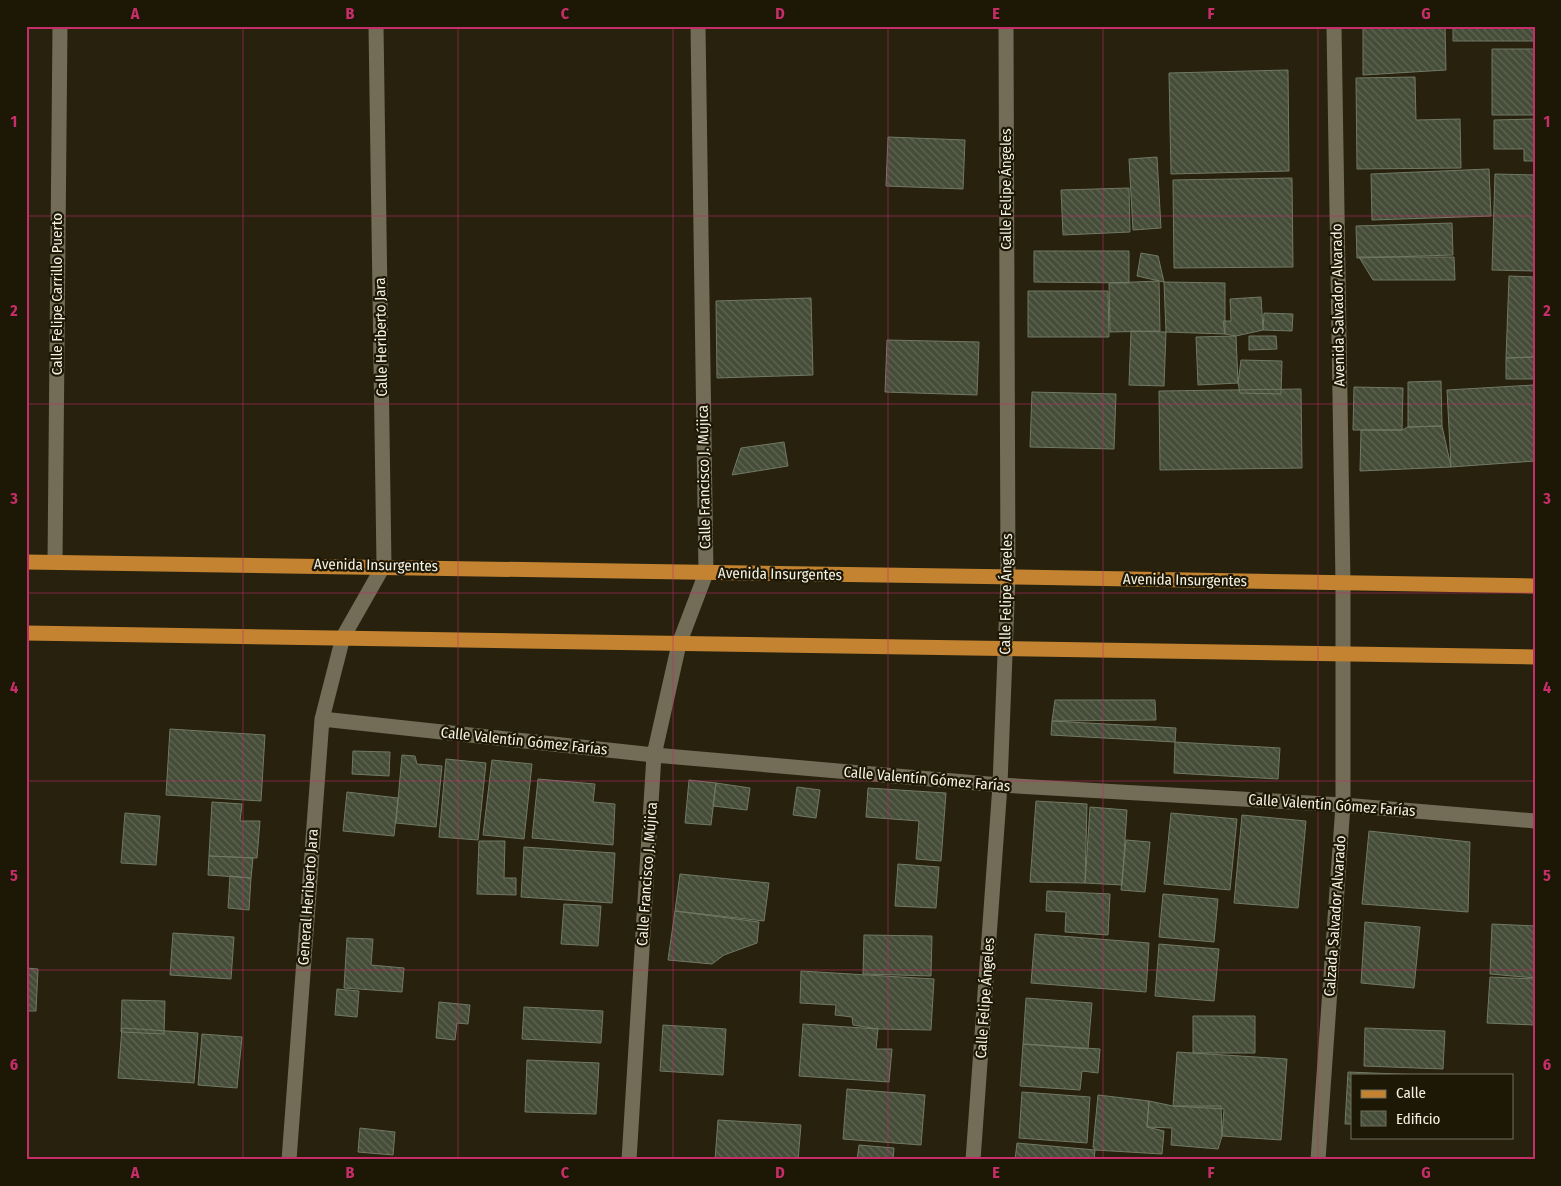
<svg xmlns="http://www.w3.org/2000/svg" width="1561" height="1186" font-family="'Fira Sans Condensed',sans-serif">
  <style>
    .building { fill: url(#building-back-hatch); stroke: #717964 }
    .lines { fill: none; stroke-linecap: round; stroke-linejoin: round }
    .minor { stroke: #736c57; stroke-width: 15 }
    .major { stroke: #c38331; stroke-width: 15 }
    .grid { fill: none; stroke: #c72e69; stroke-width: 1; stroke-opacity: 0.55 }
    .labels { text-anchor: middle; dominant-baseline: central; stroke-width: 4.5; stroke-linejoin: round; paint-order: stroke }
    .street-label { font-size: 15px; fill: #f5f1e4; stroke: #1d1805 }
    .neatline { fill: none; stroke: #c72e69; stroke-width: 2 }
    .grid-label { font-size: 16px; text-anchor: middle; font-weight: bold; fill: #c72e69 }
  </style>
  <defs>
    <pattern id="building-back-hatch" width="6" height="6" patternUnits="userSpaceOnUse" patternTransform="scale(1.25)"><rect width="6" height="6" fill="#454c38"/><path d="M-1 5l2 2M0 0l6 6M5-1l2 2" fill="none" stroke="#606655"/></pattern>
  </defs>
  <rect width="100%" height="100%" fill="#27210e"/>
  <path class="building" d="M1363,26H1445L1446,70L1363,75Z
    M1453,26H1535V41H1453Z
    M1492,49H1535V115H1492Z
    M1288,70L1289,171L1171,174L1169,73Z
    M1415,77L1416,120L1460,119L1461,168L1357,169L1356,78Z
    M1535,119V161H1524V149H1494V120Z
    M888,137L965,140L963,189L886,186Z
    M1157,157L1161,228L1133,230L1129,159Z
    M1489,169L1491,216L1372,220L1371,174Z
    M1495,174L1535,175V271L1492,270Z
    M1292,178L1293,267L1174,268L1173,180Z
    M1129,188L1130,232L1063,235L1061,190Z
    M1452,223L1453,255L1357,258L1356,226Z
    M1034,251H1129V283L1034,282Z
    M1141,253L1158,256L1164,282L1137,276Z
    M1359,257H1454L1455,280H1373Z
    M1509,276L1535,277V357L1506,358Z
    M1159,281L1160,331L1110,332L1109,283Z
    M1164,282L1225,283V334L1166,332Z
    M1028,291H1108L1109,337H1028Z
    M1261,297L1263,330L1236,336L1225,334L1223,321H1231L1230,299Z
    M811,298L813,375L717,378L716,301Z
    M1264,313L1293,314L1292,331L1263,330Z
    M1131,331L1166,332L1164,386L1129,385Z
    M1236,336L1238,383L1198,385L1196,337Z
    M1249,336H1276L1277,349L1249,350Z
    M887,340L979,342L977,395L885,392Z
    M1535,357V379H1506V358Z
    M1241,360L1282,361L1281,394L1240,393L1238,383Z
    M1441,381L1442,426L1408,427V382Z
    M1534,385L1535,461L1451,467L1447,390Z
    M1354,387L1403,388L1402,430H1353Z
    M1301,389L1302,468L1160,470L1159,391Z
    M1032,392L1116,394L1114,449L1030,447Z
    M1442,426L1451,467L1360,471L1361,430H1402L1408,427Z
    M784,442L788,466L732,475L741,448Z
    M1055,700H1155L1156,720L1052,721Z
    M1052,721L1176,728L1175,742L1051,735Z
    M170,729L265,735L261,801L166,795Z
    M1175,742L1280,748L1278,779L1174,773Z
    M353,751L390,752L389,776L352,774Z
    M402,755L415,756L417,764L442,766L436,827L396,823Z
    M446,759L486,763L478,840L439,837Z
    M492,760L532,764L524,839L483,835Z
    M538,779L595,784L593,802L615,804L613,845L532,838Z
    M689,780L716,783L711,825L685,823Z
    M716,783L750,788L747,810L713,806Z
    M797,787L820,790L816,818L793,815Z
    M868,788L946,793L941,861L916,859L919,821L866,817Z
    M347,792L398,798L394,836L343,831Z
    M1036,801L1087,804L1085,883L1030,882Z
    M212,802L242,804L240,821H260L257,858L209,856Z
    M1090,807L1127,810L1122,885L1085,883Z
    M125,813L160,816L156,865L121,863Z
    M1171,813L1237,819L1230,890L1164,884Z
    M1242,815L1306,821L1298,908L1234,903Z
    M1369,831L1470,842L1468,912L1362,904Z
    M1126,840L1150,842L1145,892L1121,890Z
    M479,841H505L504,878H516V895L477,894Z
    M524,847L615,853L612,903L521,897Z
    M209,856L253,858L251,878L208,875Z
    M898,864L939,867L936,908L895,906Z
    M680,874L769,883L764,921L675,911Z
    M230,876L251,878L249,910L228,908Z
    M1047,891L1110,894L1108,935L1065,932L1066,912L1046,911Z
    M1163,894L1218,899L1214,942L1159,937Z
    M564,904L601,906L598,946L561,944Z
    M675,911L759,922L757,943L724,955L712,964L668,960Z
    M1365,922L1420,927L1414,988L1361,983Z
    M1492,924L1535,926V978L1490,974Z
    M173,933L234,937L231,979L170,975Z
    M1035,934L1149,943L1146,992L1031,983Z
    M864,935L932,936L931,976L863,974Z
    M347,938L373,939L371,965L404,968L402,992L344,988Z
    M1159,944L1219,949L1214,1001L1155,996Z
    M26,968L38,969L36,1011H26Z
    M801,971L934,979L931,1030L878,1029L853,1025L852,1017L835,1015L836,1005L800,1003Z
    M1490,977L1535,979V1025L1487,1023Z
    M337,989L359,991L357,1017L335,1015Z
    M1026,998L1092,1003L1088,1049L1023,1044Z
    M122,1000L165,1001L164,1034L121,1032Z
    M439,1002L470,1005L468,1024L457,1023L455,1040L436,1038Z
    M524,1007L603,1011L601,1043L522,1039Z
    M1193,1016H1255V1053H1193Z
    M803,1024L878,1029L876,1049H892L889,1082L799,1076Z
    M663,1025L726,1029L723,1075L660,1071Z
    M122,1028L198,1033L194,1083L118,1078Z
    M1365,1028L1445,1031L1443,1069L1364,1066Z
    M202,1034L242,1037L237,1088L198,1085Z
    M1023,1044L1100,1049L1098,1073L1082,1071L1080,1090L1020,1086Z
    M1177,1052L1287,1059L1281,1140L1222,1136L1224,1109L1173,1106Z
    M527,1060L599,1063L596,1114L525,1112Z
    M1348,1072L1422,1075H1352V1124H1345Z
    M847,1089L925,1095L921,1145L843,1139Z
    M1022,1092L1090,1097L1087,1143L1019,1138Z
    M1098,1095L1149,1101L1147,1127L1164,1131L1162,1154L1095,1150L1093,1147Z
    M1149,1101L1173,1106H1221L1222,1136L1218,1149L1171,1145L1172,1128L1147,1127Z
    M718,1120L801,1125L798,1160H715Z
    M360,1128L395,1132L393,1155L358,1152Z
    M1017,1143L1095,1150L1094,1160H1015Z
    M859,1145L894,1148L893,1160H857Z"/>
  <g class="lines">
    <path class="minor" d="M55,562L60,26
      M322,719L654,755L1000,785L1343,805L1535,821
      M289,1160L322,719L343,637L384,565L376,26
      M629,1160L654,755L679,644L706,573L698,26
      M973,1160L1000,785L1008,577L1006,26
      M1318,1160L1343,805V583L1334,26"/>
    <path class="major" d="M26,562C529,567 1032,578 1535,586
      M26,633L1535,657"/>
  </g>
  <path class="grid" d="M243,26V1160M458,26V1160M673,26V1160M888,26V1160M1103,26V1160M1318,26V1160M26,216H1535M26,404H1535M26,593H1535M26,781H1535M26,970H1535"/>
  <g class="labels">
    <g class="street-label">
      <text transform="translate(1006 189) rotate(-90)">Calle Felipe Ángeles</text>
      <text transform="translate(57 294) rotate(-90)">Calle Felipe Carrillo Puerto</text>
      <text transform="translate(1338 305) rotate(-91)">Avenida Salvador Alvarado</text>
      <text transform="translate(381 337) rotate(-91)">Calle Heriberto Jara</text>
      <text transform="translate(704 477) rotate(-91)">Calle Francisco J. Mújica</text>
      <text transform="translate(376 565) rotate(1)">Avenida Insurgentes</text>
      <text transform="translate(780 574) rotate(1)">Avenida Insurgentes</text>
      <text transform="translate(1185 580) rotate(1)">Avenida Insurgentes</text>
      <text transform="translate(1006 594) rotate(-89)">Calle Felipe Ángeles</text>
      <text transform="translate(524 741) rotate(6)">Calle Valentín Gómez Farías</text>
      <text transform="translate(927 779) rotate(5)">Calle Valentín Gómez Farías</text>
      <text transform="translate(1332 805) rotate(4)">Calle Valentín Gómez Farías</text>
      <text transform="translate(647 874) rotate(-86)">Calle Francisco J. Mújica</text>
      <text transform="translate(308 897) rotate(-86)">General Heriberto Jara</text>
      <text transform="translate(1335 916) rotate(-86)">Calzada Salvador Alvarado</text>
      <text transform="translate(985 998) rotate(-86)">Calle Felipe Ángeles</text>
    </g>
  </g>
  <rect width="1561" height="1186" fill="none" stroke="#1d1805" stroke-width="55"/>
  <rect x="1351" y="1074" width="162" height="65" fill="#1d1805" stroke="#736f5e"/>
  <rect x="1361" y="1090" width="25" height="8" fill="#c38331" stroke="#736f5e"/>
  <text x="1396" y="1098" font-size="15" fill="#f5f1e4">Calle</text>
  <rect x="1361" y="1111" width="25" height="15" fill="url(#building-back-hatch)" stroke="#736f5e"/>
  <text x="1396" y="1124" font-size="15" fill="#f5f1e4">Edificio</text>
  <rect x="28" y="28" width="1506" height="1130" class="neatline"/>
  <g class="grid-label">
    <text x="135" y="19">A</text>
    <text x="350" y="19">B</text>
    <text x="565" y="19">C</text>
    <text x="780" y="19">D</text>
    <text x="996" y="19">E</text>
    <text x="1211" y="19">F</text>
    <text x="1426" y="19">G</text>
    <text x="14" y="127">1</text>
    <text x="1547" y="127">1</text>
    <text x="14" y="316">2</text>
    <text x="1547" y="316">2</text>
    <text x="14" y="504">3</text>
    <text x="1547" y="504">3</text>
    <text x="14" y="693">4</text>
    <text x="1547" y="693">4</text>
    <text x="14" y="881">5</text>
    <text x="1547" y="881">5</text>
    <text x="14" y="1070">6</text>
    <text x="1547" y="1070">6</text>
    <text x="135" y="1178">A</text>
    <text x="350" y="1178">B</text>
    <text x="565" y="1178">C</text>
    <text x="780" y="1178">D</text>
    <text x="996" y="1178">E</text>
    <text x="1211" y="1178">F</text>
    <text x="1426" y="1178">G</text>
  </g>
</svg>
